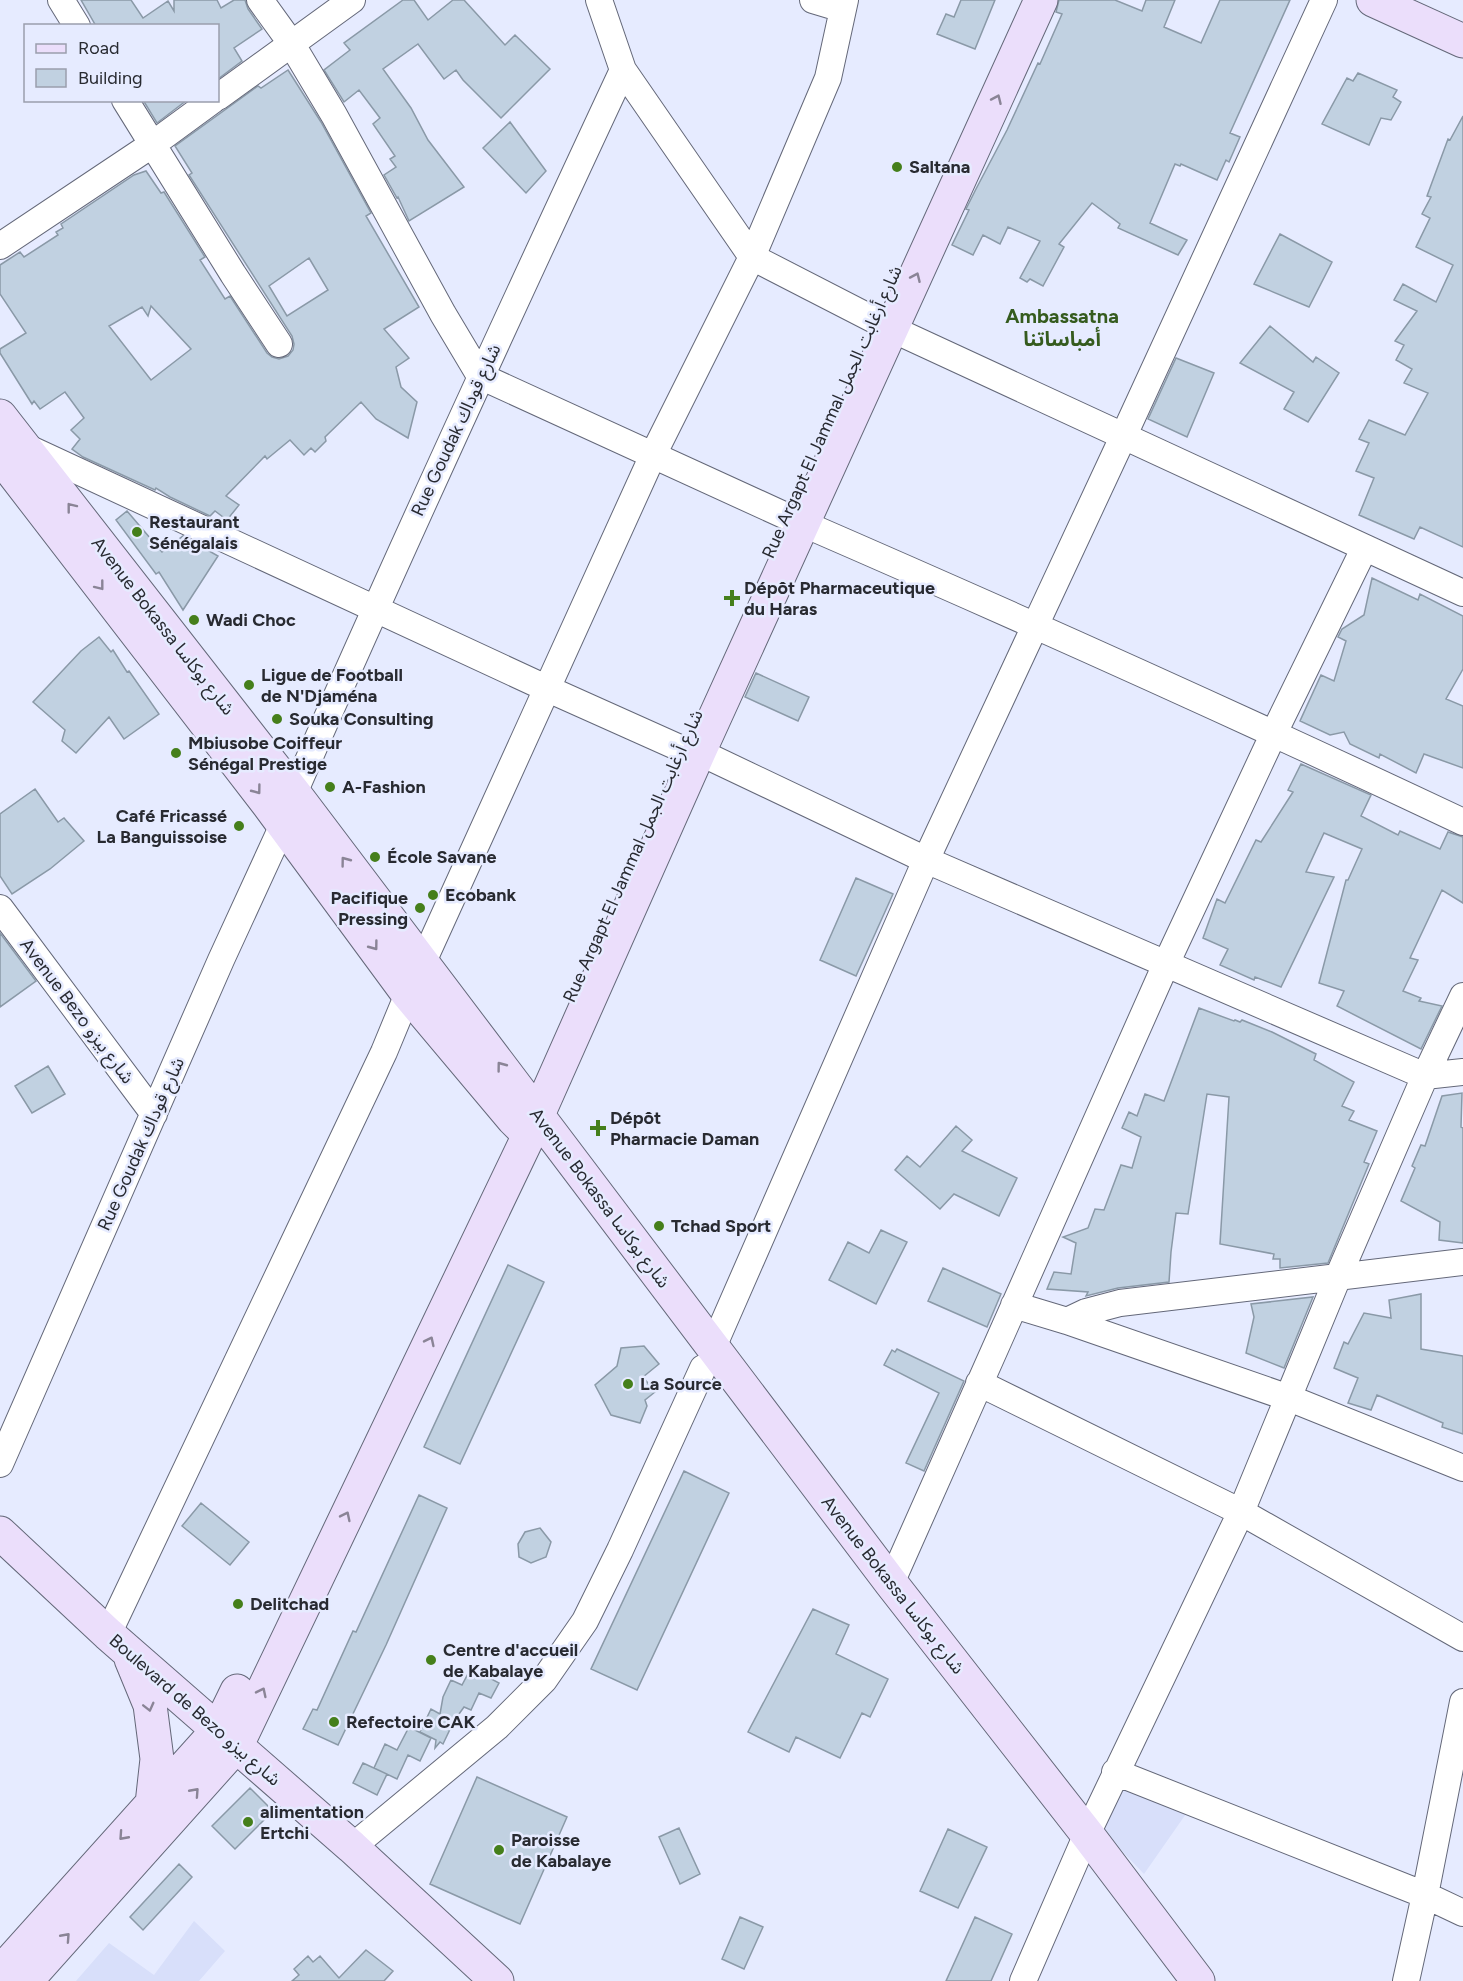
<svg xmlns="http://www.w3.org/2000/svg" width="1463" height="1981" font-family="Figtree,'Noto Sans Arabic',sans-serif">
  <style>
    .built { fill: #d8dffa }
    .building { fill: #c1d1e1; stroke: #8a99a7; stroke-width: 1.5; fill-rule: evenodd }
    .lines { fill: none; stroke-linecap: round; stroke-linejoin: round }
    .street-casing { stroke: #646879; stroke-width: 28 }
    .secondary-casing { stroke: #646879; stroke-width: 35 }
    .street { stroke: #fff; stroke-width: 26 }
    .secondary { stroke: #ebdefb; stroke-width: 33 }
    .oneway { stroke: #8a8496 }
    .poi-dot { fill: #457f1b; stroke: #e6ebff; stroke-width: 2 }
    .labels { text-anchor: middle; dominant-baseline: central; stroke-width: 5; stroke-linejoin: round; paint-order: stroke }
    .poi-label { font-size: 18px; font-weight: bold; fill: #282a31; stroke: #e6ebff; text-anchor: start }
    .street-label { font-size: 18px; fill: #282a31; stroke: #e6ebff }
    .neighbourhood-label { font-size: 20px; font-weight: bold; fill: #355b1e; stroke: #e6ebff }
  </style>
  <rect width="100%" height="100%" fill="#e6ebff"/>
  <path class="built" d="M1115,1785L1188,1811L1144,1874L1098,1826Z
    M194,1921L225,1951L199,1981H76L109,1943L154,1975Z"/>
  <path class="building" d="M81,0H131L143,18L168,1L174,11V0H217L221,8L234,0H245L248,9L262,29L234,48L242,61L218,79V26H96Z
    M403,0H414L428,20L453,0H464L505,45L515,35L550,69L501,118L463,80L456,70L444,79L418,44L383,69L411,108L428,140L464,187L409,221L398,197L397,198L384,175L396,167L390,159L395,156L373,124L380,118L359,90L344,102L324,70L350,50L344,43Z
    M961,0H995L975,49L937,34L946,14L954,17Z
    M1059,0H1115L1142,11L1146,0H1175L1164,27L1201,43L1220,0H1290L1230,133L1240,137L1229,162L1226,160L1217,180L1181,164L1180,166L1175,164L1150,223L1187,240L1178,255L1118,228L1120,224L1092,203L1059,244L1064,247L1043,286L1030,279L1027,282L1020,278L1040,241L1008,227L1000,244L983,235L973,255L952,245L969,210L966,209L976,189L1007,130L1038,63L1040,64L1062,14L1056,12Z
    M288,70L321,122L371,213L366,216L419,307L384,329L409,358L396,367L401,387L417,402L408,438L376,419L361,402L325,437L326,441L315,452L311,448L304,455L290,440L267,459L265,456L226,496L239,505L227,520L215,511L210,516L170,497L156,488L155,490L83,457L72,449L80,439L71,430L84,418L65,392L40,409L34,401L32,404L0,353V349L26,333L0,294V265L20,252L24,257L58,235L56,232L63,228L61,224L134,175L146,171L161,193L164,192L205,257L200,260L225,299L230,296L267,353L272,357L279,359L288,356L293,350L294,344L292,336L189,175L192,173L175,146L258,86L261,88ZM309,258L328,290L287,316L269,286ZM151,306L191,349L151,380L109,326L142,307L148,316Z
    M1358,73L1397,90L1393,97L1401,102L1391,120L1381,118L1369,145L1322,124L1347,78L1353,81Z
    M143,100H187L157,123Z
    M1463,116V547L1420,527L1414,539L1359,515L1374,478L1356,471L1369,443L1359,439L1369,420L1405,435L1428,393L1404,383L1412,369L1396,360L1404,345L1395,341L1417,311L1394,300L1403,284L1436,302L1453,265L1416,247L1430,218L1422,214L1431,197L1427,196L1448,139L1450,140Z
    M510,122L546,171L526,193L483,148Z
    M1280,234L1332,262L1309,307L1254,284Z
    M1270,326L1313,362L1316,357L1339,373L1308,422L1284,409L1294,392L1240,363Z
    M1176,358L1214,373L1187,437L1148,419Z
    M127,511L162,552L183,536L218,556L183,610L159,572L156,574L116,520Z
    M1372,578L1418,600L1420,594L1463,616V669L1446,699L1463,706V768L1424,754L1416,773L1380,754L1379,758L1350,744L1344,732L1330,735L1300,721L1321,675L1334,681L1346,641L1338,637L1342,629L1364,615Z
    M99,637L111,652L113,650L127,672L129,671L159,714L124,739L109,717L76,753L62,741L65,730L33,702L81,651Z
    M756,673L809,697L798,721L745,697Z
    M1301,764L1371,795L1361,816L1398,835L1400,831L1440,849L1448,832L1463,837V903L1442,890L1410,958L1418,960L1403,991L1421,998L1419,1001L1442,1006L1421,1049L1337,1006L1344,991L1319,983L1346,880H1348L1362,849L1324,833L1306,872L1334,877L1281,987L1255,977L1254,980L1220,965L1228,949L1203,938L1217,899L1225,903L1256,840L1261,842L1293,792L1288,790Z
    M35,789L58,822L64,818L84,841L50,869L12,894L0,876V814Z
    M856,878L893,894L856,976L820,960Z
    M0,933L36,981L0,1007Z
    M1199,1008L1234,1021L1235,1020L1240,1022L1242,1020L1272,1032L1316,1054L1314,1060L1354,1082L1342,1106L1354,1111L1349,1120L1377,1131L1364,1162L1369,1164L1328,1263L1280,1268V1259H1273L1274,1254L1220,1244L1229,1097L1207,1094L1188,1214L1176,1213L1171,1252L1169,1282L1118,1288L1086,1296L1088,1292L1047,1289L1054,1272L1071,1274L1076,1243L1063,1237L1088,1228L1095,1209L1104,1210L1121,1165L1132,1168L1141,1137L1122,1128L1129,1112L1137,1116L1145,1094L1164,1101Z
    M48,1066L65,1094L32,1113L15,1086Z
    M1462,1093L1461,1127L1463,1128V1243L1439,1240L1440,1222L1401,1201L1415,1168L1412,1166L1421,1145L1425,1146L1442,1096Z
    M956,1126L972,1140L962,1151L1017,1178L999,1216L954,1194L940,1209L895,1170L907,1156L920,1167Z
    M881,1230L907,1242L876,1304L829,1280L848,1242L869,1253Z
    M508,1265L544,1282L460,1464L424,1447Z
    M943,1268L1001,1294L987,1327L928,1301Z
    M1421,1294V1349L1463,1356V1434L1442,1427L1443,1423L1377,1395L1371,1410L1348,1403L1358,1378L1334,1368L1344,1342L1348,1344L1364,1313L1391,1318L1389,1300Z
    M1313,1297L1284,1368L1246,1353L1254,1317L1251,1304Z
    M644,1346L659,1364L643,1377L655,1392L645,1400L647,1406L640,1423L611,1415L595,1385L617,1366L621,1348Z
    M897,1349L964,1381L924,1471L906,1463L939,1393L884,1365L892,1350L895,1352Z
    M684,1471L729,1493L637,1690L591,1669Z
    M419,1495L447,1508L386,1645L338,1745L303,1729L313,1709L317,1710L353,1631L356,1632Z
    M201,1503L249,1542L230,1565L182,1526Z
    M540,1528L551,1542L546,1557L531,1563L519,1557L518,1544L525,1532Z
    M813,1609L849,1625L836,1654L888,1679L870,1717L862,1713L840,1758L796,1737L789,1752L748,1732Z
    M471,1668L499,1683L491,1698L479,1693L471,1710L464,1707L454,1721L443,1744L440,1742L435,1748L436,1740L420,1732L431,1709L440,1714L443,1697L451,1680L462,1685Z
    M409,1727L431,1738L420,1761L408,1755L397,1779L374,1768L385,1744L397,1750Z
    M363,1763L387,1774L377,1795L353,1783Z
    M477,1777L567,1817L520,1924L430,1884Z
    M250,1788L273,1811L235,1849L212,1826Z
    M679,1828L700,1874L680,1884L659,1837Z
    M948,1829L987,1847L958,1908L920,1891Z
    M179,1864L192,1877L143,1930L130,1917Z
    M740,1917L763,1927L744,1969L722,1959Z
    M975,1917L1012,1934L991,1981H946Z
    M366,1950L393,1971L384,1981H292L299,1975L294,1969L308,1956L313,1962L320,1956L339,1978Z"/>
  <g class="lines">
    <defs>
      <path id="street" d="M61,0L77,26
        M260,0L291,43L334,115L443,314L480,376L786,516
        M599,0L623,70L752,257L892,329L1463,593
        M813,0L843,9
        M218,97L352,0
        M125,100L233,274L279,344
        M0,246L153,144L213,100
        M26,447L548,689L682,749
        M804,524C1025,620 1245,719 1463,822
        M699,752L926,860L1425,1076L1463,1072
        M294,793C400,550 511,310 623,70
        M0,908L154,1114
        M422,964L653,455L752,257L828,78L845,0
        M1014,1305L1067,1321L1289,1398L1463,1468
        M1067,1321L1086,1312L1120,1303L1463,1262
        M713,1347L926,860L1124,435L1324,0
        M979,1383L1241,1512L1463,1638
        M0,1464L221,960L283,825
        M891,1583L1166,964L1274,733L1364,549
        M108,1634L384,1052L408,994
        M1115,1772L1425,1895L1463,1913
        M352,1847L497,1727L544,1680L585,1621L620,1550L703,1368
        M1023,1981L1087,1834L1241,1512L1338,1277L1425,1076L1463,996
        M1406,1981L1425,1895L1463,1702"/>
      <path id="secondary" d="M1373,0L1463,41
        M0,416L294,793L891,1583L1087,1834L1198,1981
        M0,456L268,804L408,994L513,1119L528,1134
        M0,1533L108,1634L352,1847L497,1981
        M131,1659L150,1705L157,1759L152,1804
        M0,1973L218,1730L237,1691
        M26,1981L237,1745L529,1135L699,752L1041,0"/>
    </defs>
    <use href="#street" class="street-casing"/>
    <use href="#secondary" class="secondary-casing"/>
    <use href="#street" class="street"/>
    <use href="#secondary" class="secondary"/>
  </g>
  <defs><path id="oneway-chevron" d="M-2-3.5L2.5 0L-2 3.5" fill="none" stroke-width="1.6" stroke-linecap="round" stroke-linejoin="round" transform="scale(1.5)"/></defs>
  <g class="oneway">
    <use href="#oneway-chevron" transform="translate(997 99) rotate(-66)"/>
    <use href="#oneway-chevron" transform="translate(916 277) rotate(-66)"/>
    <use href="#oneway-chevron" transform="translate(71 507) rotate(-128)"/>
    <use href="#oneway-chevron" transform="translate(100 586) rotate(52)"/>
    <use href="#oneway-chevron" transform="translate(257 790) rotate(53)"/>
    <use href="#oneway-chevron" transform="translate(345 861) rotate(-127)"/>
    <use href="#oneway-chevron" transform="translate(374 946) rotate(53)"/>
    <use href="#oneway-chevron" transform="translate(501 1066) rotate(-127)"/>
    <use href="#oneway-chevron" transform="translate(430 1341) rotate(-64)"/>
    <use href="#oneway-chevron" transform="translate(346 1516) rotate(-64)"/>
    <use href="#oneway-chevron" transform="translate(262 1692) rotate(-64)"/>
    <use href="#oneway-chevron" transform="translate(149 1707) rotate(76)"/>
    <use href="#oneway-chevron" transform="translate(195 1792) rotate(-48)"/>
    <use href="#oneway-chevron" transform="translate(123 1836) rotate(132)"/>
    <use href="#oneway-chevron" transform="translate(66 1937) rotate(-48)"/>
  </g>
  <g class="poi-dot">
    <circle cx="897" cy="167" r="6"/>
    <circle cx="137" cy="532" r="6"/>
    <path d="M729 589h6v6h6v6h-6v6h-6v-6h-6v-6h6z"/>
    <circle cx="194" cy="620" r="6"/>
    <circle cx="249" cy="685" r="6"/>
    <circle cx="277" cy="719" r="6"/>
    <circle cx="176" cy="753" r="6"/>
    <circle cx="330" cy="787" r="6"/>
    <circle cx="239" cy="826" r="6"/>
    <circle cx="375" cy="857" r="6"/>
    <circle cx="433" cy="895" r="6"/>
    <circle cx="420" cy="908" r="6"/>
    <path d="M595 1119h6v6h6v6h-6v6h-6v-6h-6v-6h6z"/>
    <circle cx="659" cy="1226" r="6"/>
    <circle cx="628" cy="1384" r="6"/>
    <circle cx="238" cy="1604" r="6"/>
    <circle cx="431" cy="1660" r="6"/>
    <circle cx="334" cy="1722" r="6"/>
    <circle cx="248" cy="1822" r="6"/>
    <circle cx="499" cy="1850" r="6"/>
  </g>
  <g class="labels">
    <g class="poi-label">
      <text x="909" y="167">Saltana</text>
      <text x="149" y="522">Restaurant<tspan x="149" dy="21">Sénégalais</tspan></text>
      <text x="744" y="588">Dépôt Pharmaceutique<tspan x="744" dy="21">du Haras</tspan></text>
      <text x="206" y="620">Wadi Choc</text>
      <text x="261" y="675">Ligue de Football<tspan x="261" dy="21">de N'Djaména</tspan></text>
      <text x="289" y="719">Souka Consulting</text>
      <text x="188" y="743">Mbiusobe Coiffeur<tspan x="188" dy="21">Sénégal Prestige</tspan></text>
      <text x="342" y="787">A-Fashion</text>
      <text x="227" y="816" text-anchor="end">Café Fricassé<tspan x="227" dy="21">La Banguissoise</tspan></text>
      <text x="387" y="857">École Savane</text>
      <text x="445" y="895">Ecobank</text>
      <text x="408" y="898" text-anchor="end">Pacifique<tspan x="408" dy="21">Pressing</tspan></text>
      <text x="610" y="1118">Dépôt<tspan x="610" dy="21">Pharmacie Daman</tspan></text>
      <text x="671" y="1226">Tchad Sport</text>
      <text x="640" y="1384">La Source</text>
      <text x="250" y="1604">Delitchad</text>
      <text x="443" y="1650">Centre d'accueil<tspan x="443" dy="21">de Kabalaye</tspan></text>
      <text x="346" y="1722">Refectoire CAK</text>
      <text x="260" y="1812">alimentation<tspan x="260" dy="21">Ertchi</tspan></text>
      <text x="511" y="1840">Paroisse<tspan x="511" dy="21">de Kabalaye</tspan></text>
    </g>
    <g class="street-label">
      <text transform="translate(832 412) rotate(-66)">Rue Argapt El Jammal شارع أرغابت الجمل</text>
      <text transform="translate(456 430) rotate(-65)">Rue Goudak شارع قوداك</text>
      <text transform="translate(163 626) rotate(52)">Avenue Bokassa شارع بوكاسا</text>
      <text transform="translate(633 856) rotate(-66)">Rue Argapt El Jammal شارع أرغابت الجمل</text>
      <text transform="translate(77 1011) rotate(53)">Avenue Bezo شارع بيزو</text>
      <text transform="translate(141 1144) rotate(-66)">Rue Goudak شارع قوداك</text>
      <text transform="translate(600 1198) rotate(53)">Avenue Bokassa شارع بوكاسا</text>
      <text transform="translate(893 1585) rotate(52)">Avenue Bokassa شارع بوكاسا</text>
      <text transform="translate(195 1710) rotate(41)">Boulevard de Bezo شارع بيزو</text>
    </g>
    <g class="neighbourhood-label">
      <text x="1062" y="316">Ambassatna<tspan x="1062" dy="23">أمباساتنا</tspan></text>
    </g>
  </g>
  <rect x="24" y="24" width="195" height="78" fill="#e6ebff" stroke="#9a9ead" stroke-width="1.5"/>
  <rect x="36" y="44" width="30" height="9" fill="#ebdefb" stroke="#9a9ead" stroke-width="1.5"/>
  <text x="78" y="54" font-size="18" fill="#282a31">Road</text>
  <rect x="36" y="69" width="30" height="18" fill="#c1d1e1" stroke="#9a9ead" stroke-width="1.5"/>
  <text x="78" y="84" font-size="18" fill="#282a31">Building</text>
</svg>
